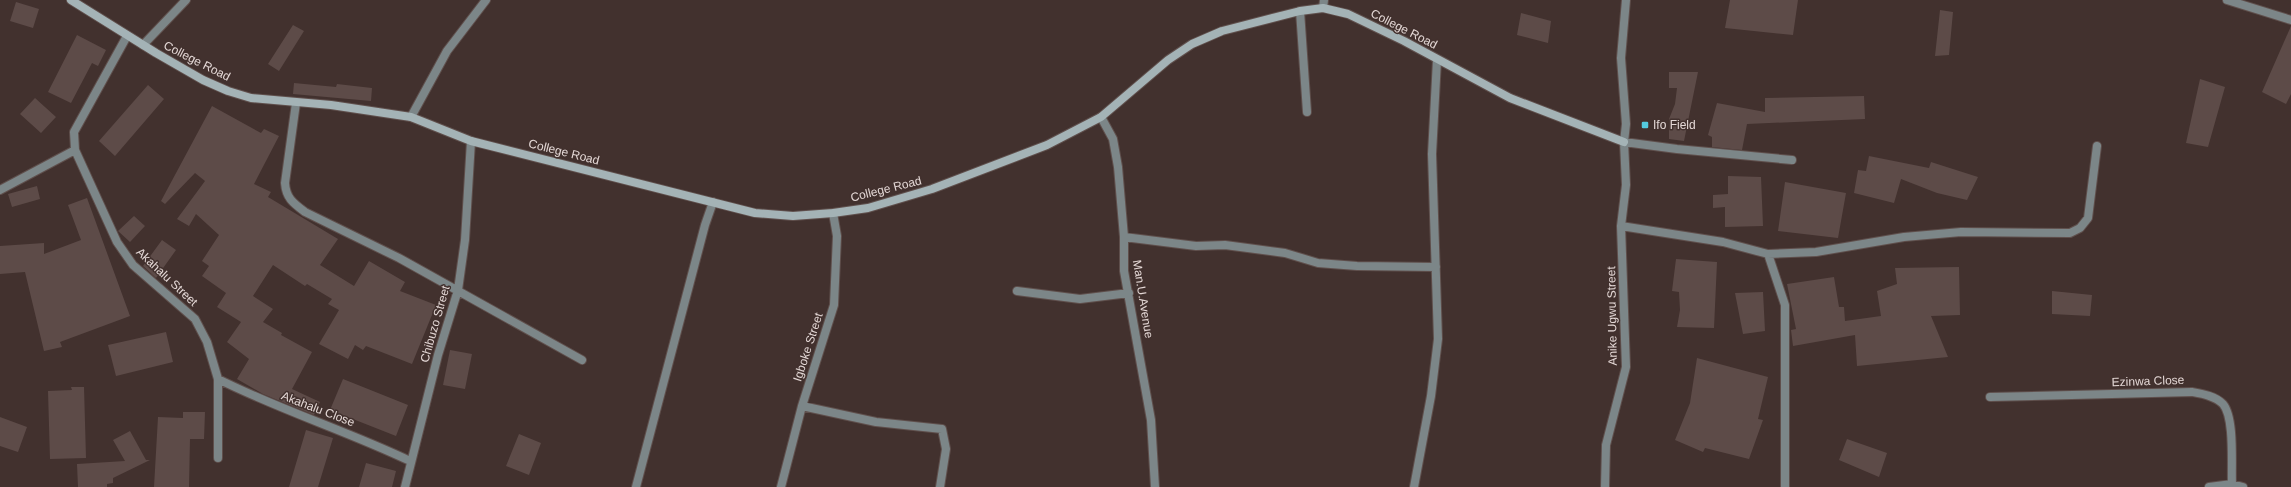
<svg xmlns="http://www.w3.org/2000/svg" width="2291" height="487" font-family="Arial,sans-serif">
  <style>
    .building { fill: #5d4b48 }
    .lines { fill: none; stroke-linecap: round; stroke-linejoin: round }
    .minor-casing { stroke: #5f4f4c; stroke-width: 10 }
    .secondary-casing { stroke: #5f4f4c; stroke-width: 10 }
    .minor { stroke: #7c8688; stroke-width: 8 }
    .secondary { stroke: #a4b3b6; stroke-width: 8 }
    .poi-dot { fill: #54cade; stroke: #42312e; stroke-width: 1.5 }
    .labels { text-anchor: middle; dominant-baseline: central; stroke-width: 3; stroke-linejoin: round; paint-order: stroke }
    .street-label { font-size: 12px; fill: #e4d8d6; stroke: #42312e }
    .poi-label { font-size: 12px; fill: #e4d8d6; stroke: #42312e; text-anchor: start }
  </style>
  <rect width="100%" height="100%" fill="#42312e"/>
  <path class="building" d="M1730,0H1798L1793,35L1725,28Z
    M16,2L39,9L33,28L10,21Z
    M1940,10L1953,12L1949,55L1935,56Z
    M1521,13L1551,21L1548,43L1517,35Z
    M293,25L304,31L279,71L268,64Z
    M2291,26V94L2286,104L2262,92Z
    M77,35L106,50L98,66L92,63L71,103L48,92Z
    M1669,72H1698L1684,141L1669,139V119L1675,104L1677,88H1669Z
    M2200,79L2225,87L2208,147L2186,143Z
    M294,83L336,87L337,84L372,88L371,101L293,94Z
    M148,85L164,99L115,156L99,141Z
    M1864,96L1865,119L1747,124L1742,150L1712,147V137L1708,135L1717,103L1765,112V98Z
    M35,98L56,117L41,133L20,114Z
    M212,106L261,133L264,129L279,136L254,184L271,192L268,197L338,239L320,265L354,286L369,261L405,282L400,291L436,305L412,364L366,346L363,350L355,345L348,359L319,344L339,310L328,304L332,299L307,284L305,286L273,265L253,296L273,309L263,322L282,333L281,335L312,352L292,389L320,402L314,415L263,394L237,379L249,359L227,342L241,322L217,307L226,293L202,276L209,266L202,261L219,235L196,214L189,226L177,219L205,181L195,173L165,204L161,201Z
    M1869,156L1929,168L1931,162L1978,177L1967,200L1937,193L1901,179L1894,203L1854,193L1858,170L1866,171Z
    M1728,176L1761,177L1763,226L1725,227V207L1713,208V195L1728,194Z
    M1785,182L1846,193L1838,238L1778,231Z
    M37,186L40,199L12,207L8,194Z
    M87,198L130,316L60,342L62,347L44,351L25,272L0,274V246L44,243V254L81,240L68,205Z
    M134,216L145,226L130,242L118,231Z
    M162,240L176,250L156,278L143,266Z
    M1676,259L1717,262L1714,328L1677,327L1680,310L1679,292L1672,291Z
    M1959,267L1960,315L1931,316L1948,357L1857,366L1855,335L1793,346L1791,330L1796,329L1787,284L1834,277L1839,307H1844L1845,321L1881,316L1877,291L1897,284L1895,268Z
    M2052,291L2092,295L2090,316L2052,314Z
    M1763,292L1765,331L1743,334L1735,293Z
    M166,332L173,362L116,376L108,345Z
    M450,350L472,354L465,389L443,385Z
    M1697,358L1768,377L1758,419L1763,420L1749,459L1705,448L1703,452L1675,440L1690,403Z
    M343,379L408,405L396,436L330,410Z
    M71,387H84L86,458L50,459L48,391L72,390Z
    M183,412H205L204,439H190L189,487H154L158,417L183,418Z
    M0,417L27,427L18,452L0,446Z
    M306,430L333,438L318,487H289Z
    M130,431L146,460H150L113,478V483L107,484V487H78L77,464L125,461L113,440Z
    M519,434L541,443L529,475L506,466Z
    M1847,439L1887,453L1879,477L1839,460Z
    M366,463L396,471L392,487H359Z"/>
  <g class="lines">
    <defs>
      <path id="minor" d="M2227,0L2291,20
        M1323,8L1324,0
        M1300,11L1307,112
        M127,36L74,132L75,150L117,242L133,265L195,319L207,342L218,379V458
        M143,45L186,0
        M296,103L285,183C286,198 293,203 305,212L399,258L582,360
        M411,117L447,51L486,0
        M1101,117L1113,139L1118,167L1124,237V271L1151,420L1155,487
        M1624,142L1677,149L1792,160
        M0,190L75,150
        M1621,226L1723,242L1768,254L1816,252L1904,237L1961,232L2070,233L2080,228L2088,218L2097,146
        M1124,237L1196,246L1225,245L1285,253L1318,263L1357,266L1436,267
        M1768,254L1785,305V487
        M1017,291L1080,299L1129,293
        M218,379C280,410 347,431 410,461
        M1990,397L2192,392C2203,394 2215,396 2223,404C2235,418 2231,466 2232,484
        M802,406L876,422L942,429L946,449L940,487
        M405,487L438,355L458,290L465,240L471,141
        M636,487L705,225L713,202
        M781,487L802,406L834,305L837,236L833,213
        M1414,487L1431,396L1438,339L1432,154L1437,60
        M1605,487L1606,445L1626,367L1621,226L1626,185L1624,142L1626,124L1621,58L1626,0
        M2209,487L2232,484L2243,487"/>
      <path id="secondary" d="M71,0L156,53L203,80L228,91L251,98L331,105L411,117L471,141L755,213L793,216L833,213L868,208L932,189L1047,145L1101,117L1168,60L1192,44L1222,31L1300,11L1323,8L1348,14L1404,41L1510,98L1624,142"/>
    </defs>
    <use href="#minor" class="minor-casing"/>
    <use href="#secondary" class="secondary-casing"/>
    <use href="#minor" class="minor"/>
    <use href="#secondary" class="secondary"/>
  </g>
  <rect class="poi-dot" x="1641" y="121" width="8" height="8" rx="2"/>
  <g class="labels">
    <g class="street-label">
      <text transform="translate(1404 29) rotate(27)">College Road</text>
      <text transform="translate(197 61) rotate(27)">College Road</text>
      <text transform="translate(564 152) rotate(14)">College Road</text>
      <text transform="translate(886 189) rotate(-14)">College Road</text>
      <text transform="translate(167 277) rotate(43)">Akahalu Street</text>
      <text transform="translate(1143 299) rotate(81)">Man.U.Avenue</text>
      <text transform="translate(1612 316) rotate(-91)">Anike Ugwu Street</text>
      <text transform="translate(435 324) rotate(-74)">Chibuzo Street</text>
      <text transform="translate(808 347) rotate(-72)">Igboke Street</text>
      <text transform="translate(2148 381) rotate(-2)">Ezinwa Close</text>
      <text transform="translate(318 409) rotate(21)">Akahalu Close</text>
    </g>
    <g class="poi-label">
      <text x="1653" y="125">Ifo Field</text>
    </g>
  </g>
</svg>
